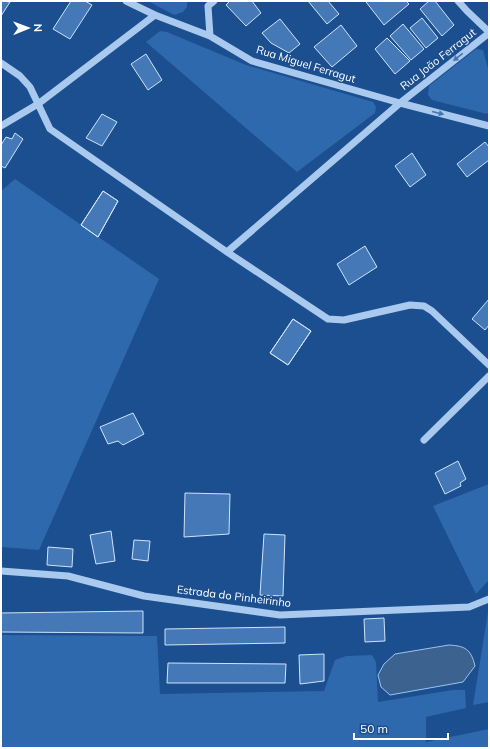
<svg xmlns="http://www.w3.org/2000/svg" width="490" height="749" font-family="Mulish,sans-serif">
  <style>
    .green { fill: #2e69ad }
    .water { fill: #3c6290; stroke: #9cc4f0 }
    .building { fill: #4478b7; stroke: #cfe3fa }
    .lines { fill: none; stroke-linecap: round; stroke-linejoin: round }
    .minor { stroke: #a9c9ee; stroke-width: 7 }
    .oneway { fill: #4674ac }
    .labels { text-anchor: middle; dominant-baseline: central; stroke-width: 3; stroke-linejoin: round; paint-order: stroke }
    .street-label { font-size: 11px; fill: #fff; stroke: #1b4f8f }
  </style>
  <rect width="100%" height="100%" fill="#1b4f8f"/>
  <path class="green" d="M148,1H187V7L183,12L174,15Z
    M160,31L167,32L246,65L373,102L376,107L375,113L297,172L146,42Z
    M476,49L483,50L489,72V112L487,114L432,100L428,95L429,86Z
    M15,179L159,279L39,550L1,547V191Z
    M489,484V580L476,594L433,506Z
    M489,606V702L473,705Z
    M1,635L157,636L160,694L324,691L335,660L346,656L372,655L376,662L378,702L453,690H465L466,708L426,717V742L489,729V748H1Z"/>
  <path class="water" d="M449,645C465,646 471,649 475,666L463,682L390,695L381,687L378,675L384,664L395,654Z"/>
  <path class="building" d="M1,1L10,2L1,16Z
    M71,1H85L92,5L70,39L53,29Z
    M230,1H252L261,13L246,26L226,5Z
    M308,1H328L339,14L327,24Z
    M367,1H406L409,4L384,25L366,2Z
    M429,1H435L454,25L442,36L420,9Z
    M422,18L438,38L426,48L410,28Z
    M280,19L300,44L289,53L271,43L262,33Z
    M403,24L424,49L411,60L390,36Z
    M341,25L357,46L332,67L314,47Z
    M387,38L410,61L395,74L375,49Z
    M146,54L162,80L148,90L131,64Z
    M102,114L117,122L102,146L86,138Z
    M15,133L23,139L5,168L1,166V145L6,137L12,139Z
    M485,142L489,147V160L467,177L457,164Z
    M412,153L426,175L410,187L395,166Z
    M103,191L118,201L98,237L81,225Z
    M103,191L118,201L98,237L81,225Z
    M365,246L377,267L349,285L337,264Z
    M489,299V325L485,330L472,319Z
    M293,319L311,331L288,365L270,353Z
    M293,319L311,331L288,365L270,353Z
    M133,413L144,434L123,445L118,441L108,444L100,427Z
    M458,461L466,479L460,483L461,486L445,494L435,473Z
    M185,493L230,494L229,534L184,537Z
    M111,531L115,561L96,564L90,535Z
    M264,534L285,535L283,596L260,595Z
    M134,540L150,541L148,561L132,559Z
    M48,547L73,549L72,567L47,565Z
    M143,611V633L1,632V613Z
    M384,618L385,641L365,642L364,619Z
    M285,627V643L165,645V629Z
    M324,654V681L300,684L299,655Z
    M168,663L286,664L285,683H167Z"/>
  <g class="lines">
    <path class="minor" d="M126,1L155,15L210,36L252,61L400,103L489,126
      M458,1L467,11L489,32
      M210,36L208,6L214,1
      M1,63L20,76L30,87L50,129L227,252L328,319L344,320L410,305L424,306L432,311L489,365
      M1,126L38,104L155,15
      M227,252L400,103L489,33
      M424,440L489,376
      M1,571L68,576L144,596L280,615L469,607L489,599"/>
  </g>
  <defs><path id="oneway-solid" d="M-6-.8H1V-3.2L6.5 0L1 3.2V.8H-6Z"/></defs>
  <g class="oneway">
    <use href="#oneway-solid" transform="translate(458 57) rotate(142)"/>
    <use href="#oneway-solid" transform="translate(438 113) rotate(14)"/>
  </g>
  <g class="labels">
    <g class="street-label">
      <text transform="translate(438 59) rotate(-38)">Rua João Ferragut</text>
      <text transform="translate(306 64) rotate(17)">Rua Miguel Ferragut</text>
      <text transform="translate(234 596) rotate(7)">Estrada do Pinheirinho</text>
    </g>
  </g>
  <rect width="490" height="749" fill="none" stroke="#ffffff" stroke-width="4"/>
  <g transform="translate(28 28) rotate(89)" stroke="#1b4f8f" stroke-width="3" paint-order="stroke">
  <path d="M0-3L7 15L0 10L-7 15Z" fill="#ffffff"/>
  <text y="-6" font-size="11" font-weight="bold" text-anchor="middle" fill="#ffffff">N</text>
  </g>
  <path d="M354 733v6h94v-6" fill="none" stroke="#ffffff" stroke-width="2"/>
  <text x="360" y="733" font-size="12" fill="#ffffff" stroke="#1b4f8f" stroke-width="3" paint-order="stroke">50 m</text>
</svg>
